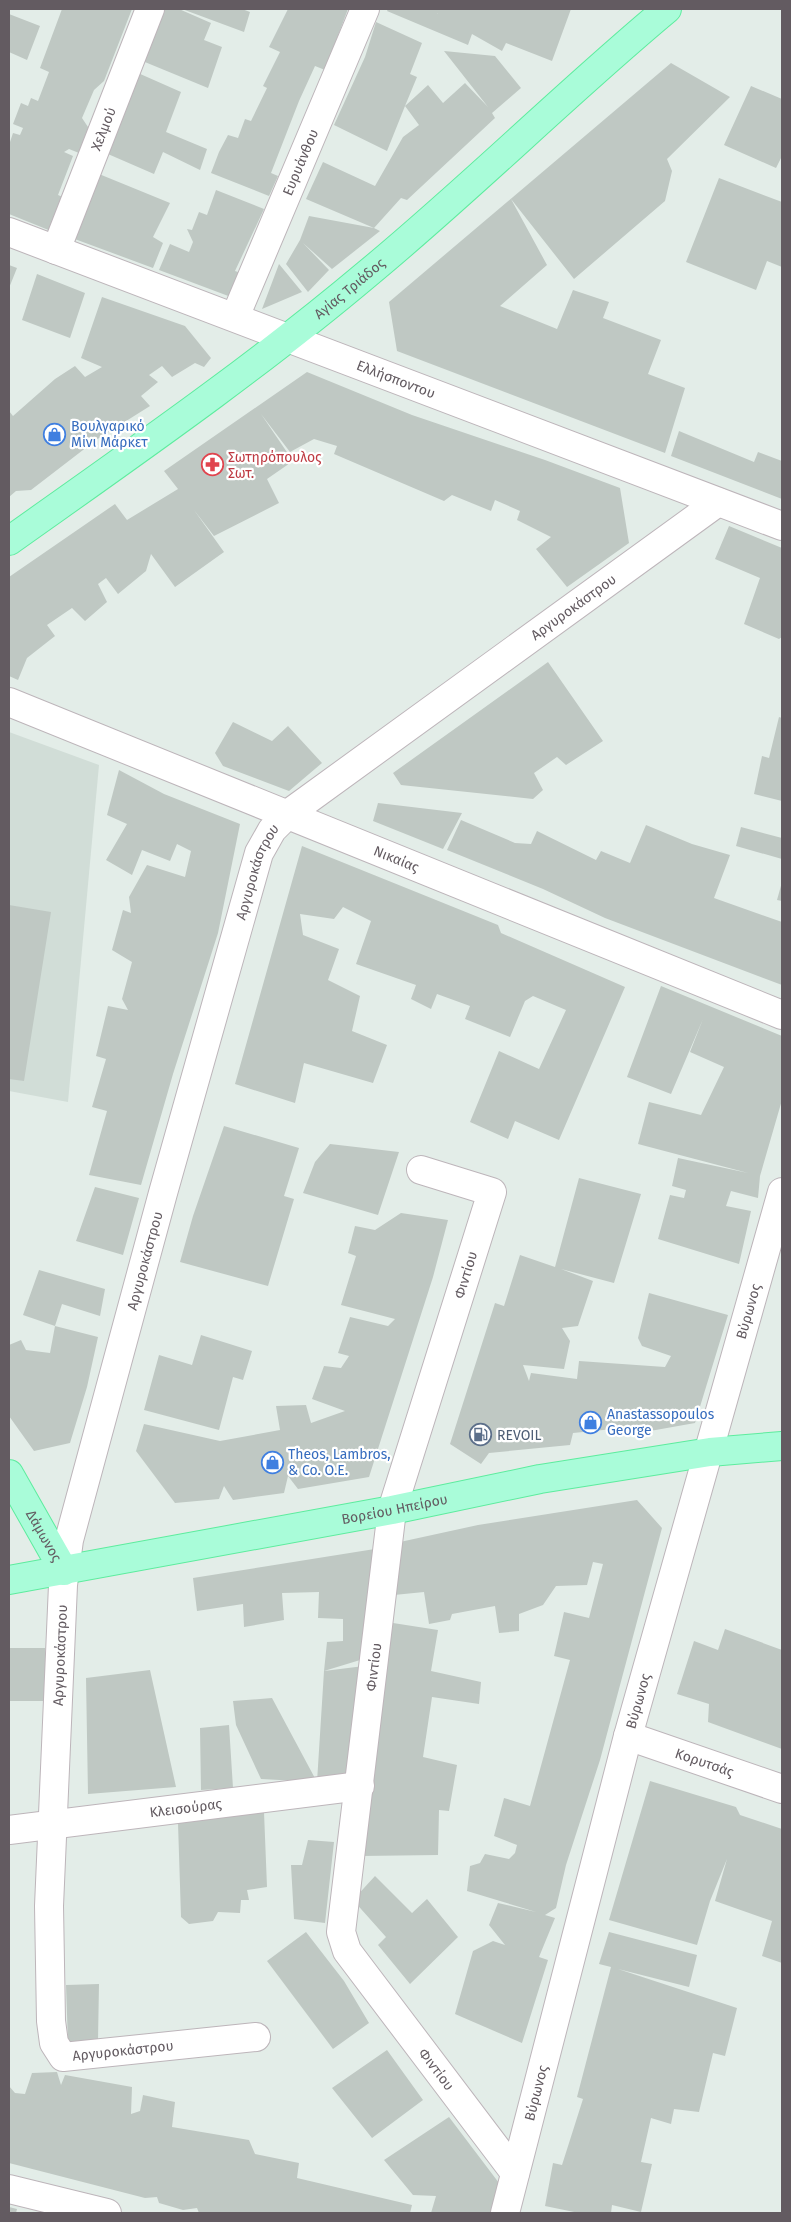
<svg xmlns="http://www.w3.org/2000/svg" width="791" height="2222" font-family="'Fira Sans',sans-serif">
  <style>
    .education { fill: #d1ddd7 }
    .building { fill: #bfc8c3 }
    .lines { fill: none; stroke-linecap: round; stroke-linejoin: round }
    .minor-casing { stroke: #bdb5ba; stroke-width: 30 }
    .major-casing { stroke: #5dec9e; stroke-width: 30 }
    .minor { stroke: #fff; stroke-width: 28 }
    .major { stroke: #a9fcd9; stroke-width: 28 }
    .labels { text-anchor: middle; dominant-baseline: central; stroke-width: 4.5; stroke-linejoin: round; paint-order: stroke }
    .street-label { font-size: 14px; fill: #635b61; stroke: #fff }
    .shop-label { font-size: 14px; fill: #366cbe; stroke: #fff; text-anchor: start }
    .health-label { font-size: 14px; fill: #be3a42; stroke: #fff; text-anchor: start }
    .service-label { font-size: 14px; fill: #4e5e75; stroke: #fff; text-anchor: start }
  </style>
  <rect width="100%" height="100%" fill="#e3ede8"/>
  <path class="education" d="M9,732L99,765L68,1102L9,1091Z"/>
  <path class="building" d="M62,9H132L104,81L94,90L82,118L90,130L79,153L69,149L64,152L73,156L58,195L65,198L51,231L9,214V145L13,133L20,135L23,128L13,124L21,103L28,106L31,98L38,101L49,72L40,68Z
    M164,9H179L211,23L204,40L222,47L208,88L140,60Z
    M182,9H242L250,12L244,32Z
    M288,9H348L325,70L315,66L299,101L271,173L278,176L269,196L211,173L219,152L228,135L238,138L245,119L251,121L267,88L263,86L280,52L269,47Z
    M388,9H439L437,14L439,9H571L552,61L506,43L502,51L472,34L468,45L387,11Z
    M9,14L40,26L27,60L9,52Z
    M376,22L422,43L410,74L417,77L405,106L428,85L443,103L465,83L488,107L444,51L495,56L521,88L492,113L495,118L407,200L401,198L374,228L306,199L323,162L375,186L403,137L419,125L405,106L387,151L334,125L365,57Z
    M671,63L730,97L667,159L672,171L665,201L574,279L511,199L547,265L500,306L557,329L573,290L609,302L603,318L661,340L648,374L685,388L665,453L397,351L389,302Z
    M138,73L181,92L166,132L207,149L200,170L163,152L154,174L101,151Z
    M751,86L782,99V156L776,168L724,145Z
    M99,174L170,203L153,237L163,243L153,268L72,238Z
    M719,178L782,202V267L767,261L756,290L686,262Z
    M216,190L264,209L235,271L241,273L231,297L159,270L170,244L189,252L193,242L187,229L192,230L199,212L207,215Z
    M309,216L374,228L380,231L332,269L303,243L329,270L308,292L286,264L300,240Z
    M279,264L302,292L262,309Z
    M9,265L17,268L9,288Z
    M37,274L85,293L70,338L22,320Z
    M102,297L185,326L211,358L204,367L195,363L172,377L162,366L149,375L158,382L141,396L150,406L96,440L31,490L16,491L9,497V411L13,416L55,379L75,366L85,377L102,367L81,358Z
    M307,372L412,415L545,460L620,488L629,543L567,587L536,549L551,537L517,520L520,511L495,500L491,511L452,495L444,501L334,454L337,446L314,439L290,452L261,414L293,461L267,479L279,503L214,536L194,510L224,552L175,587L151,554L146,571L118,594L106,578L98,584L107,602L85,621L72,608L47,625L55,636L27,658L18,680L9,676V577L115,504L127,520L178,489L164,471Z
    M679,431L754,462L758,452L782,461V499L671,456Z
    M729,526L782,548V637L779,639L744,624L760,578L715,559Z
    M548,662L603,741L566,765L557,757L534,773L543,790L533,799L401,785L393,773Z
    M779,717L782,718V801L754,794L762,756L769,758Z
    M233,722L272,741L288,726L322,763L289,791L223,766L215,753Z
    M119,770L164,794L240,824L218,933L173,1074L141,1185L89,1175L107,1111L92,1107L106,1059L96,1056L108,1006L128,1010L122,999L132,962L112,950L123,910L131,913L129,897L147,865L185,877L191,851L177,844L170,861L142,850L132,875L106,860L127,824L107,815Z
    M378,803L462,813L443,849L373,821Z
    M461,820L515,843L531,844L537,831L596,860L601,851L630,863L646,825L692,844L730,855L714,898L782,922V985L605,918L543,889L447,850Z
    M741,827L782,838V859L736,846Z
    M302,846L498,925L501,933L625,987L559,1140L515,1121L508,1139L470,1122L499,1051L539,1069L566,1010L533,996L525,1001L510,1037L465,1019L470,1006L437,994L431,1009L411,999L416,985L356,964L371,921L343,907L334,919L300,914L303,935L339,949L328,980L360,996L352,1031L387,1045L373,1083L304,1063L295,1103L235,1084Z
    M782,882V901L777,900Z
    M9,905L51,912L24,1081L9,1079Z
    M661,986L782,1036V1100L760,1176L758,1198L731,1191L726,1206L751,1211L739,1264L658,1239L670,1195L684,1198L686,1190L672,1186L678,1158L748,1173L638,1144L649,1102L701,1115L724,1067L690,1052L703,1019L671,1094L627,1077Z
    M224,1126L299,1148L284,1196L294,1199L268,1286L180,1262L193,1216Z
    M330,1144L399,1152L378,1215L303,1193L315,1162Z
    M579,1178L641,1194L614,1283L561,1269L593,1281L578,1326L562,1328L570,1341L564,1369L523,1365L529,1381L531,1373L577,1379L579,1361L665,1367L671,1356L642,1346L638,1338L649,1293L728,1315L695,1423L622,1436L623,1428L573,1433L570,1445L489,1453L481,1464L450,1444L495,1303L504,1306L520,1255L555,1267Z
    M95,1187L139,1198L123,1255L76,1241Z
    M401,1213L448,1220L433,1277L369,1477L298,1489L288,1476L284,1493L233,1500L224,1486L219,1499L175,1503L136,1451L144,1424L220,1441L280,1430L276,1406L306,1405L311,1423L345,1411L312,1399L324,1366L341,1368L349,1356L338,1353L350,1317L388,1326L395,1319L341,1305L356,1256L348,1253L355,1226L375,1230Z
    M39,1270L105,1289L100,1316L62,1304L55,1326L23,1315Z
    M55,1326L98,1337L87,1387L70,1443L34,1451L9,1416V1345L21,1340L26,1350L50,1353Z
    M201,1335L252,1351L243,1380L233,1377L219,1430L144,1410L159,1355L192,1365Z
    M637,1500L662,1528L600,1760L566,1865L556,1908L545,1915L555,1918L539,1957L548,1960L522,2043L455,2014L473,1951L493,1941L505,1945L489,1925L498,1903L536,1912L467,1891L470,1866L480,1863L485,1854L509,1859L515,1853L517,1845L494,1836L504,1798L530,1806L570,1660L554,1656L564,1612L589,1618L603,1564L593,1562L587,1585L556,1586L543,1605L519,1614V1631L499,1633L495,1606L452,1614L450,1620L429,1624L424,1592L394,1595L400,1542L478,1525Z
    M381,1548L370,1657L324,1671L327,1642L343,1641V1619L318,1618L319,1592L282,1593L284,1620L244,1627L243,1604L197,1611L193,1578Z
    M393,1623L438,1630L431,1671L481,1682L479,1704L432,1697L423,1757L457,1765L449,1811L439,1810L438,1855L360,1856Z
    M725,1629L782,1650V1749L708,1722L709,1704L677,1694L694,1641L718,1650Z
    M9,1648H45V1701H9Z
    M364,1666L354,1776L317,1782L261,1779L236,1725L233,1701L272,1698L317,1782L324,1671Z
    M150,1670L176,1787L88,1794L86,1678Z
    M229,1725L233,1788L201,1790L200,1728Z
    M650,1781L736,1807L740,1815L782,1829V1963L762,1956L772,1921L715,1901L727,1859L710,1901L697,1945L609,1920Z
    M264,1812L267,1887L247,1890L249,1900H241L240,1913L218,1912L213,1921L189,1924L181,1917L178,1823Z
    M308,1840L334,1842L325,1923L294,1919L291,1865H302Z
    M375,1876L412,1913L427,1899L458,1937L410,1984L378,1945L386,1937L353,1900Z
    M306,1932L344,1981L369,2023L333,2049L267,1961Z
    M609,1932L697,1955L689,1987L618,1969L737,2008L725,2056L713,2053L699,2112L674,2109L671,2124L651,2118L641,2162L652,2164L641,2212L612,2205L611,2213H579L545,2206L553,2163L562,2165L583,2099L577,2097L611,1967L599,1964Z
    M99,1984L98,2041L68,2043L66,1985Z
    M387,2050L423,2100L372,2138L332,2088Z
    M57,2072L61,2085L65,2075L132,2087L131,2114L140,2111L143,2095L175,2102L172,2127L249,2140L255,2154L299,2163L297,2178L412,2205L410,2213H199L197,2208L183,2210L159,2203L157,2197L145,2198L9,2163V2086L15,2093L25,2094L32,2073Z
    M449,2117L499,2183L491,2213H431L436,2196L413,2195L384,2160Z
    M9,2207L17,2209L16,2213H9Z"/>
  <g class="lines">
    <defs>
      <g id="minor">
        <path id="s1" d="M9,232L782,526"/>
        <path id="s2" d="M56,250L150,9"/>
        <path id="s3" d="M235,317L365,9"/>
        <path id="s4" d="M9,702L782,1015"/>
        <path id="s5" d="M421,1170L492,1192L392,1510L341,1932L347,1951L515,2173"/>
        <path id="s6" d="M628,1736L782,1789"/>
        <path id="s7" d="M9,1830L360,1786"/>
        <path id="s8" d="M256,2037L63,2057L54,2043L51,2021L49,1906L63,1585L69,1540L163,1193L259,853L272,830L288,814L718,502"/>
        <path d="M9,2189L107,2213"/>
        <path id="s9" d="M505,2213L628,1736L782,1192"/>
      </g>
      <g id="major">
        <path id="s10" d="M9,541C130,455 253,370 367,274C470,189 565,94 667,9"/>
        <path id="s11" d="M9,1474L64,1571"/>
        <path id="s12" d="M9,1580L392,1510L540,1479L710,1452L782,1446"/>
      </g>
    </defs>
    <use href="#minor" class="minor-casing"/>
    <use href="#major" class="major-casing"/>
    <use href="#minor" class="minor"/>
    <use href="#major" class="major"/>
  </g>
  <defs>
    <symbol id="shop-ring" viewBox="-11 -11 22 22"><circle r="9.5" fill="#fff" stroke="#3f7fe0" stroke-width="1.5"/><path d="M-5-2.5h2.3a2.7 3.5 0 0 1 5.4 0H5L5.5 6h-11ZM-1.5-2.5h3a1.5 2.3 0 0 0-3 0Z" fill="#3f7fe0"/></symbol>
    <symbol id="pharmacy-ring" viewBox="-11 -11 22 22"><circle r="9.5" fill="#fff" stroke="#e0444e" stroke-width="1.5"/><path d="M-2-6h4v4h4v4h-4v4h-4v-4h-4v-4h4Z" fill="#e0444e"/></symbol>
    <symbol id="fuel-ring" viewBox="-11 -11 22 22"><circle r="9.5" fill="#fff" stroke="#5c6f8a" stroke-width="1.5"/><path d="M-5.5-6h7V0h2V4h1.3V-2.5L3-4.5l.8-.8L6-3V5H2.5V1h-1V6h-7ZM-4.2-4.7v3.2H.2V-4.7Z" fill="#5c6f8a"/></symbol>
  </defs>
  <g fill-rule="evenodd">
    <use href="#shop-ring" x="42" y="422" width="25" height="25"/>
    <use href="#pharmacy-ring" x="200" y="452" width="25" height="25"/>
    <use href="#shop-ring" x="578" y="1410" width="25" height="25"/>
    <use href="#fuel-ring" x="468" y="1422" width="25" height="25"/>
    <use href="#shop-ring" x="260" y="1450" width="25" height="25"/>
  </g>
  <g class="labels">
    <g class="street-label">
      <text stroke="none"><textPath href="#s2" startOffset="130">Χελμού</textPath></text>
      <text stroke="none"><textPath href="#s3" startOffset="168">Ευρυάνθου</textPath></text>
      <text stroke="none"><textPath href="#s10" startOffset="424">Αγίας Τριάδος</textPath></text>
      <text stroke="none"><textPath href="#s1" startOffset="414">Ελλήσποντου</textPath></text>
      <text stroke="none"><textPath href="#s8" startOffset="1829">Αργυροκάστρου</textPath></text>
      <text stroke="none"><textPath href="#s4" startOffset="418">Νικαίας</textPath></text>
      <text stroke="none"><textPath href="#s8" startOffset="1409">Αργυροκάστρου</textPath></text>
      <text stroke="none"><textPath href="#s8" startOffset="1004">Αργυροκάστρου</textPath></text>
      <text transform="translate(466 1275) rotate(-73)">Φιντίου</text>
      <text stroke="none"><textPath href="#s9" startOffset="934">Βύρωνος</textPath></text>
      <text stroke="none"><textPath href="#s12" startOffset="392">Βορείου Ηπείρου</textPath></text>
      <text stroke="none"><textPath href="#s11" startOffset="71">Δάμωνος</textPath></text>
      <text stroke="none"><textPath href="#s8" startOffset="599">Αργυροκάστρου</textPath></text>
      <text transform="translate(374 1667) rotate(-83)">Φιντίου</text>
      <text stroke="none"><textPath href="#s9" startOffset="529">Βύρωνος</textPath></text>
      <text stroke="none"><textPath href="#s6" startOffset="81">Κορυτσάς</textPath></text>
      <text stroke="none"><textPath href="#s7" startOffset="178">Κλεισούρας</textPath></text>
      <text transform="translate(123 2051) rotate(-6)">Αργυροκάστρου</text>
      <text stroke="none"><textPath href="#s5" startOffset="1001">Φιντίου</textPath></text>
      <text stroke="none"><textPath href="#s9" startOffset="124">Βύρωνος</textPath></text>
    </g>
    <g class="shop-label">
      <text x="71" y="426">Βουλγαρικό<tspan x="71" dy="16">Μίνι Μάρκετ</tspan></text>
      <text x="607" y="1414">Anastassopoulos<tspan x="607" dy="16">George</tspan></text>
      <text x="288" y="1454">Theos, Lambros,<tspan x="288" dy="16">&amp; Co. O.E.</tspan></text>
    </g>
    <g class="health-label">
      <text x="228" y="457">Σωτηρόπουλος<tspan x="228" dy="16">Σωτ.</tspan></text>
    </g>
    <g class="service-label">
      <text x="497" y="1435">REVOIL</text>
    </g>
  </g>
  <rect width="791" height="2222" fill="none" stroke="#635b61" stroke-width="20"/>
</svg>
